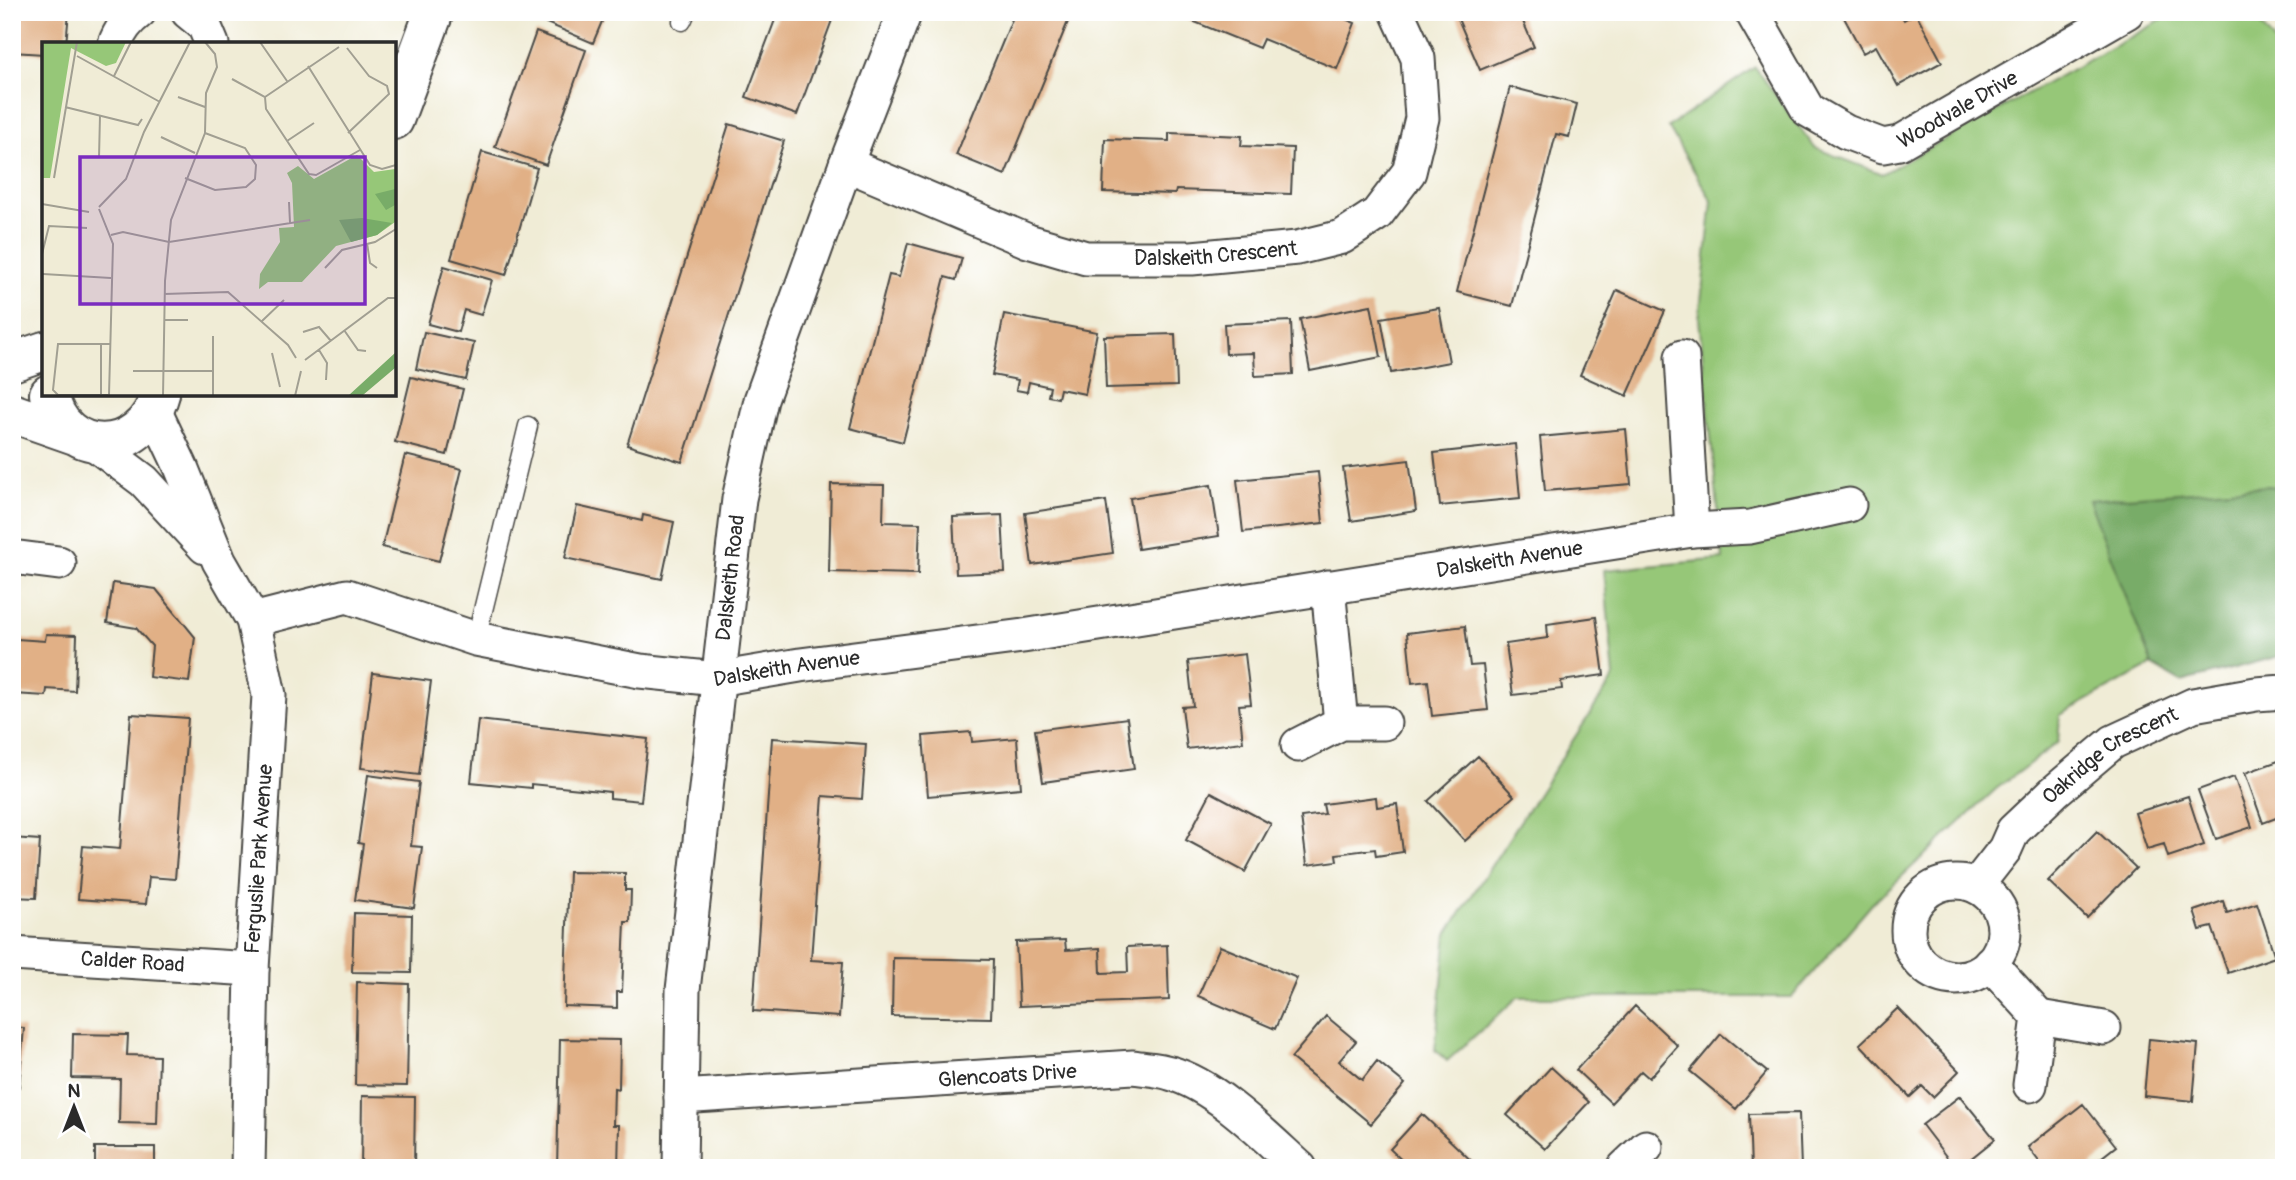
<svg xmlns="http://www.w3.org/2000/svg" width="2296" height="1180" font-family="Pangolin,sans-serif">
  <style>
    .green { fill: #96c778; stroke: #607952; stroke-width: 2 }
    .forest { fill: #78ac68; stroke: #526c4a; stroke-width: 2 }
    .building { fill: #e1b086 }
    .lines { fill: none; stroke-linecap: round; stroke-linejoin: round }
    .service-casing { stroke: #494845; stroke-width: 21 }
    .minor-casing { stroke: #494845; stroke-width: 37 }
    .tertiary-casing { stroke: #494845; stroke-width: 42 }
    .service { stroke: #fff; stroke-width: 18 }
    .minor { stroke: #fff; stroke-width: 33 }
    .tertiary { stroke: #fff; stroke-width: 38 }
    .labels { text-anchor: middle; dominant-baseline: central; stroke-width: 7; stroke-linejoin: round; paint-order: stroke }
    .street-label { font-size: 21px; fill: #2b2b2b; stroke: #fff }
    .inset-road { fill: none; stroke: #a19f92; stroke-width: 2 }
    .view { fill: #7b2cbf; fill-opacity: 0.15; stroke: #7b2cbf; stroke-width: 3.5 }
    .inset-edge { fill: none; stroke: #2b2b2b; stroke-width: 3.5 }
  </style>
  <rect width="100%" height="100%" fill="#fff"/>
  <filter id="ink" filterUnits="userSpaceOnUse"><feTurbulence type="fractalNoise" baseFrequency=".0143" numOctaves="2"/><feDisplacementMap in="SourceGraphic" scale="14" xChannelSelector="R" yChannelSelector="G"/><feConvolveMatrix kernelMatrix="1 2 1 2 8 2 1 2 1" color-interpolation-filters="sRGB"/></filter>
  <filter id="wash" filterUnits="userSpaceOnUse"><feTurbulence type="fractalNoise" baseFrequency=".00686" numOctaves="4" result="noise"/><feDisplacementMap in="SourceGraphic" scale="28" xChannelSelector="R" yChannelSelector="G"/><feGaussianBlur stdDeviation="1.57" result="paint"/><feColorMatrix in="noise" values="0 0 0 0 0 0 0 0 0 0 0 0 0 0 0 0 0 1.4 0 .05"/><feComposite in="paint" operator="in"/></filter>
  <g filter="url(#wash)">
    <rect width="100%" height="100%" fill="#f0ecd6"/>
    <path class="green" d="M2176,12H2251L2284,55V655L2181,682L2152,665L2060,715L2058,742L1996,789L1872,904L1792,997H1518L1447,1061L1435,1050L1447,934L1614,677L1604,570L1723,559L1699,319L1712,201L1668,127L1755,67L1815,148L1882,174Z"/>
    <path class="forest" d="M2268,486L2284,488V655L2181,682L2152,665L2089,500Z"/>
    <g id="blocks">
      <path class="building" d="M12,12H69L66,44H44V54L12,52Z
        M548,12H606L593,43L544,22Z
        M778,12H835L797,115L746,97Z
        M1015,12H1072L1005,175L956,155Z
        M1170,12H1328L1355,23L1337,69L1263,39L1259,48Z
        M1455,12H1519L1534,47L1480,70Z
        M1841,12H1899L1904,20L1916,13L1942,62L1898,86L1876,46L1863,53Z
        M536,32L586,50L546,165L495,147Z
        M1510,87L1577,104L1569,137L1556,134L1512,306L1457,292Z
        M729,124L784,141L682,462L627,445Z
        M1169,133L1242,136L1241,146L1293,148L1291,194L1176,190L1175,194L1103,192L1105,139L1169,141Z
        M482,152L537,168L506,275L451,259Z
        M908,243L962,258L956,280L945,277L903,442L850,428L889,275L899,277Z
        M444,266L492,280L481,315L464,310L458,332L428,324Z
        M1617,290L1665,311L1627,396L1580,375Z
        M1371,305L1381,357L1310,371L1300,319Z
        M1439,308L1449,362L1391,373L1381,318Z
        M1004,314L1097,332L1085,394L1060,389L1058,398L1048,396L1050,387L1029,382L1027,392L1016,390L1018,380L992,375Z
        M1291,321L1293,374L1255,376L1254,353L1226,354L1224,324Z
        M424,332L474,343L466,380L416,369Z
        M1175,334L1177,386L1106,388L1104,336Z
        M411,377L463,389L447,455L395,442Z
        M1626,429L1631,484L1545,491L1540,437Z
        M1515,444L1520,498L1440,506L1434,453Z
        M405,455L462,469L439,561L382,547Z
        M1409,460L1416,511L1351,521L1343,468Z
        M1318,472L1323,523L1243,532L1237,480Z
        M831,484L884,485L883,522L920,523L918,574L829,572Z
        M1211,485L1219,536L1138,549L1130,498Z
        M1106,501L1113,553L1032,565L1025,513Z
        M577,506L642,521L643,515L674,522L662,579L565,558Z
        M1002,515L1005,572L956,574L953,517Z
        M113,583L156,589L195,637L189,682L149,677L152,646L136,628L107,623Z
        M1596,617L1604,675L1561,681L1562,689L1513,695L1506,644L1548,638L1547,624Z
        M1465,626L1470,666L1483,665L1488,710L1432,716L1428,681L1412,683L1407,633Z
        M46,634L77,635L75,691L47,689L46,696L14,694L17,639L45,641Z
        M1245,654L1251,704L1239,705L1243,742L1187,749L1182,707L1193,706L1188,661Z
        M373,673L431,681L419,775L361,768Z
        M131,714L188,718L175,879L149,877L146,904L78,899L83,846L120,849Z
        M1127,718L1134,769L1043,782L1035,730Z
        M478,720L648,739L641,801L610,798V792L531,784V788L471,782Z
        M971,732L972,742L1017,738L1021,788L928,796L923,736Z
        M772,738L866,744L862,799L823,796L811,960L843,962L839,1017L753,1011Z
        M1478,756L1514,796L1465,841L1428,801Z
        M2281,760L2284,767V815L2263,823L2245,773Z
        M368,775L419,782L411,846L422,847L414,908L355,900L363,844L358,843Z
        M2234,777L2252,827L2216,839L2198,790Z
        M1211,792L1271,824L1245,872L1186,840Z
        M2188,796L2204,845L2168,857L2164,844L2147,849L2135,813Z
        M1376,797L1377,807L1397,804L1403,852L1376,856L1375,849L1336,854L1337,861L1307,865L1301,817L1325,814L1323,804Z
        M2097,831L2136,868L2087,918L2048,881Z
        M12,838L40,840L36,898L12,897Z
        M569,872L625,873V890H631L630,922H625L622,992H617V1008L564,1006Z
        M2223,901L2227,913L2257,903L2275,957L2228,973L2212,927L2200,930L2194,911Z
        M354,913L412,915L411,973L352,972Z
        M1065,940L1066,950L1100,948L1101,973L1128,972L1127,947L1167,945L1169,1000L1019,1006L1016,942Z
        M1220,946L1297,978L1275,1029L1198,996Z
        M893,958L993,960L991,1018L892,1016Z
        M357,982L409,984L407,1086L355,1085Z
        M1635,1006L1678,1046L1649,1078L1641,1071L1611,1103L1576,1070Z
        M1898,1008L1959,1071L1933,1097L1922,1086L1910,1097L1860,1044Z
        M1326,1016L1356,1041L1339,1061L1362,1080L1377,1061L1405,1084L1371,1124L1291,1058Z
        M12,1027L24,1028L19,1087L12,1086Z
        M73,1034L128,1035L127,1055L159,1056L157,1124L119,1123L120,1079L72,1078Z
        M1721,1034L1767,1072L1736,1109L1690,1071Z
        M560,1039L620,1040L619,1089L614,1088L613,1125H619L618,1168H557Z
        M2149,1039L2198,1044L2193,1101L2144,1096Z
        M1551,1067L1589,1102L1545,1149L1507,1115Z
        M362,1096L415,1097L414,1168H361Z
        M1960,1096L1995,1139L1959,1168H1955L1922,1125Z
        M2083,1104L2116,1146L2088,1168H2044L2028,1147Z
        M1799,1113L1801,1168H1751L1749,1114Z
        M1422,1114L1479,1168H1410L1390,1149Z
        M95,1147H155V1168H95Z"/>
    </g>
  </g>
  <g filter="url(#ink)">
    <use href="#blocks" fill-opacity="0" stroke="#494845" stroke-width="2"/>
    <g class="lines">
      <defs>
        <path id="service" d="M682,21L686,12
          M476,639L528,426"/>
        <g id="minor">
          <path d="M188,12L204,25L212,44"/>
          <path id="s1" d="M1752,12L1808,110L1846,132L1883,146L1899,143L2127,12"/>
          <path d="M115,44C120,30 127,21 139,12"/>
          <path id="s2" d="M846,164L1028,241L1086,258H1192L1297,248L1342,237L1377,214L1409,172L1422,118L1418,58L1397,12"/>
          <path d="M1682,357L1692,530"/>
          <path d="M155,412L181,467L219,561L253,620L269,695L252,969L248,1168"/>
          <path d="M92,442L144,481L205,547"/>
          <path d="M12,557L59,563"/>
          <path d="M1328,587L1341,723"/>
          <path id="s3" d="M253,620L347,596L476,639L640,671L717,679L800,665L1023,636L1692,530L1750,527L1849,505"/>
          <path d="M1298,745L1341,723H1384"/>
          <circle cx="1956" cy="930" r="48"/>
          <path id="s4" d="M1976,886L2005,849L2013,831L2054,792L2113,742L2193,705L2256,694L2284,692"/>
          <path id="s5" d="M12,954L252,969"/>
          <path d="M1990,963L2039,1017L2030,1085"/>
          <path d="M2039,1017L2104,1028"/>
          <path id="s6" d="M681,1097L1133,1067C1145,1069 1158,1069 1170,1073C1215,1085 1266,1137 1300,1168"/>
          <path id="s7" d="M680,1168L683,990L739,499L761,400L846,164L905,12"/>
          <path d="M1624,1168L1646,1147"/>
        </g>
        <path id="tertiary" d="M394,120L434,12
          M12,362L44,351
          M49,394C62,459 142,459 160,394
          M12,413L75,435"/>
      </defs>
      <use href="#service" class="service-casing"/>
      <use href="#minor" class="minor-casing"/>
      <use href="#tertiary" class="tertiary-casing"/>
      <use href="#service" class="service"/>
      <use href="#minor" class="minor"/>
      <use href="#tertiary" class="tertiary"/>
    </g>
  </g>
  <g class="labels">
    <g class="street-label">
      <text stroke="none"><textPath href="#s1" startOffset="280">Woodvale Drive</textPath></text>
      <text stroke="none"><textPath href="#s2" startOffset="388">Dalskeith Crescent</textPath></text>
      <text stroke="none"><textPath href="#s3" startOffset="1279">Dalskeith Avenue</textPath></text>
      <text stroke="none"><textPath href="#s7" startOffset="593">Dalskeith Road</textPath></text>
      <text stroke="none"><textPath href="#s3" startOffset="548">Dalskeith Avenue</textPath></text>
      <text stroke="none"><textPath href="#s4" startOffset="191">Oakridge Crescent</textPath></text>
      <text transform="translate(259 859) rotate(-86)">Ferguslie Park Avenue</text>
      <text stroke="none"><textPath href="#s5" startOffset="121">Calder Road</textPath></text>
      <text stroke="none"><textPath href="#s6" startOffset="327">Glencoats Drive</textPath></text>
    </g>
  </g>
  <g transform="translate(42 42)">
    <rect width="354" height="354" fill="#f0ecd6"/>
    <path d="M0,0H84L74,21L64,24L29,6L8,136H0ZM315,113L332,130L353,127V180L335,193L294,204L260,240H226L217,247L218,232L238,200L237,186L252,185L250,141L245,131L256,124L272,137Z" fill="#96c778"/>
    <path d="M353,147V163L344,168L333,152ZM320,176L350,181L335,193L309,200L297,178ZM353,311V326L321,353H307Z" fill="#78ac68"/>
    <path class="inset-road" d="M218,0L245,39M305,6L327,34L345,44L347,52L306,91M35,14L118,60M266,24L328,123L340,127L354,123M72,34L89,0M190,37L223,55L224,67L267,132L274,133L318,108M136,55L163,65M223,55L297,5M23,65L96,83L100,77M119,95L153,111M245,99L272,81M57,116L58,73M12,136L35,0M143,136L173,148L204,145L213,137L214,123L203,106L163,91M247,160L248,181M0,162L47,170M57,165L84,137L102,90L148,0M57,167L71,202L67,353H16L11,348L16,302H68M69,193L81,190L127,200L268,178M325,201L328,221L335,226M0,212L7,184L45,186M283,226L300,208L333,200L354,187M1,232L69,236M122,252L186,250L246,303L254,316M122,278H146M220,279L242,258M302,288L316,308L324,309M261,290L277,285L289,299M171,294V354M277,308L285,321L284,338M230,311L238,345M263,318L346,256H354M91,329H171M59,353V302M121,354L123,239L129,178L163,91L164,51L175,25L173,12L163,0M253,354L259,329"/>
    <path class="view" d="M38,115H323V262H38Z"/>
    <rect width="354" height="354" class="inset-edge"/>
  </g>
  <rect width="2296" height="1180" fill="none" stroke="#fff" stroke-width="42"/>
  <g transform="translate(74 1107)" stroke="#ffffff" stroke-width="5" paint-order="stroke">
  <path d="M0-5L12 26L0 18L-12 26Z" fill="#2b2b2b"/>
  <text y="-10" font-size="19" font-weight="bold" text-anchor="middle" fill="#2b2b2b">N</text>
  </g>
</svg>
